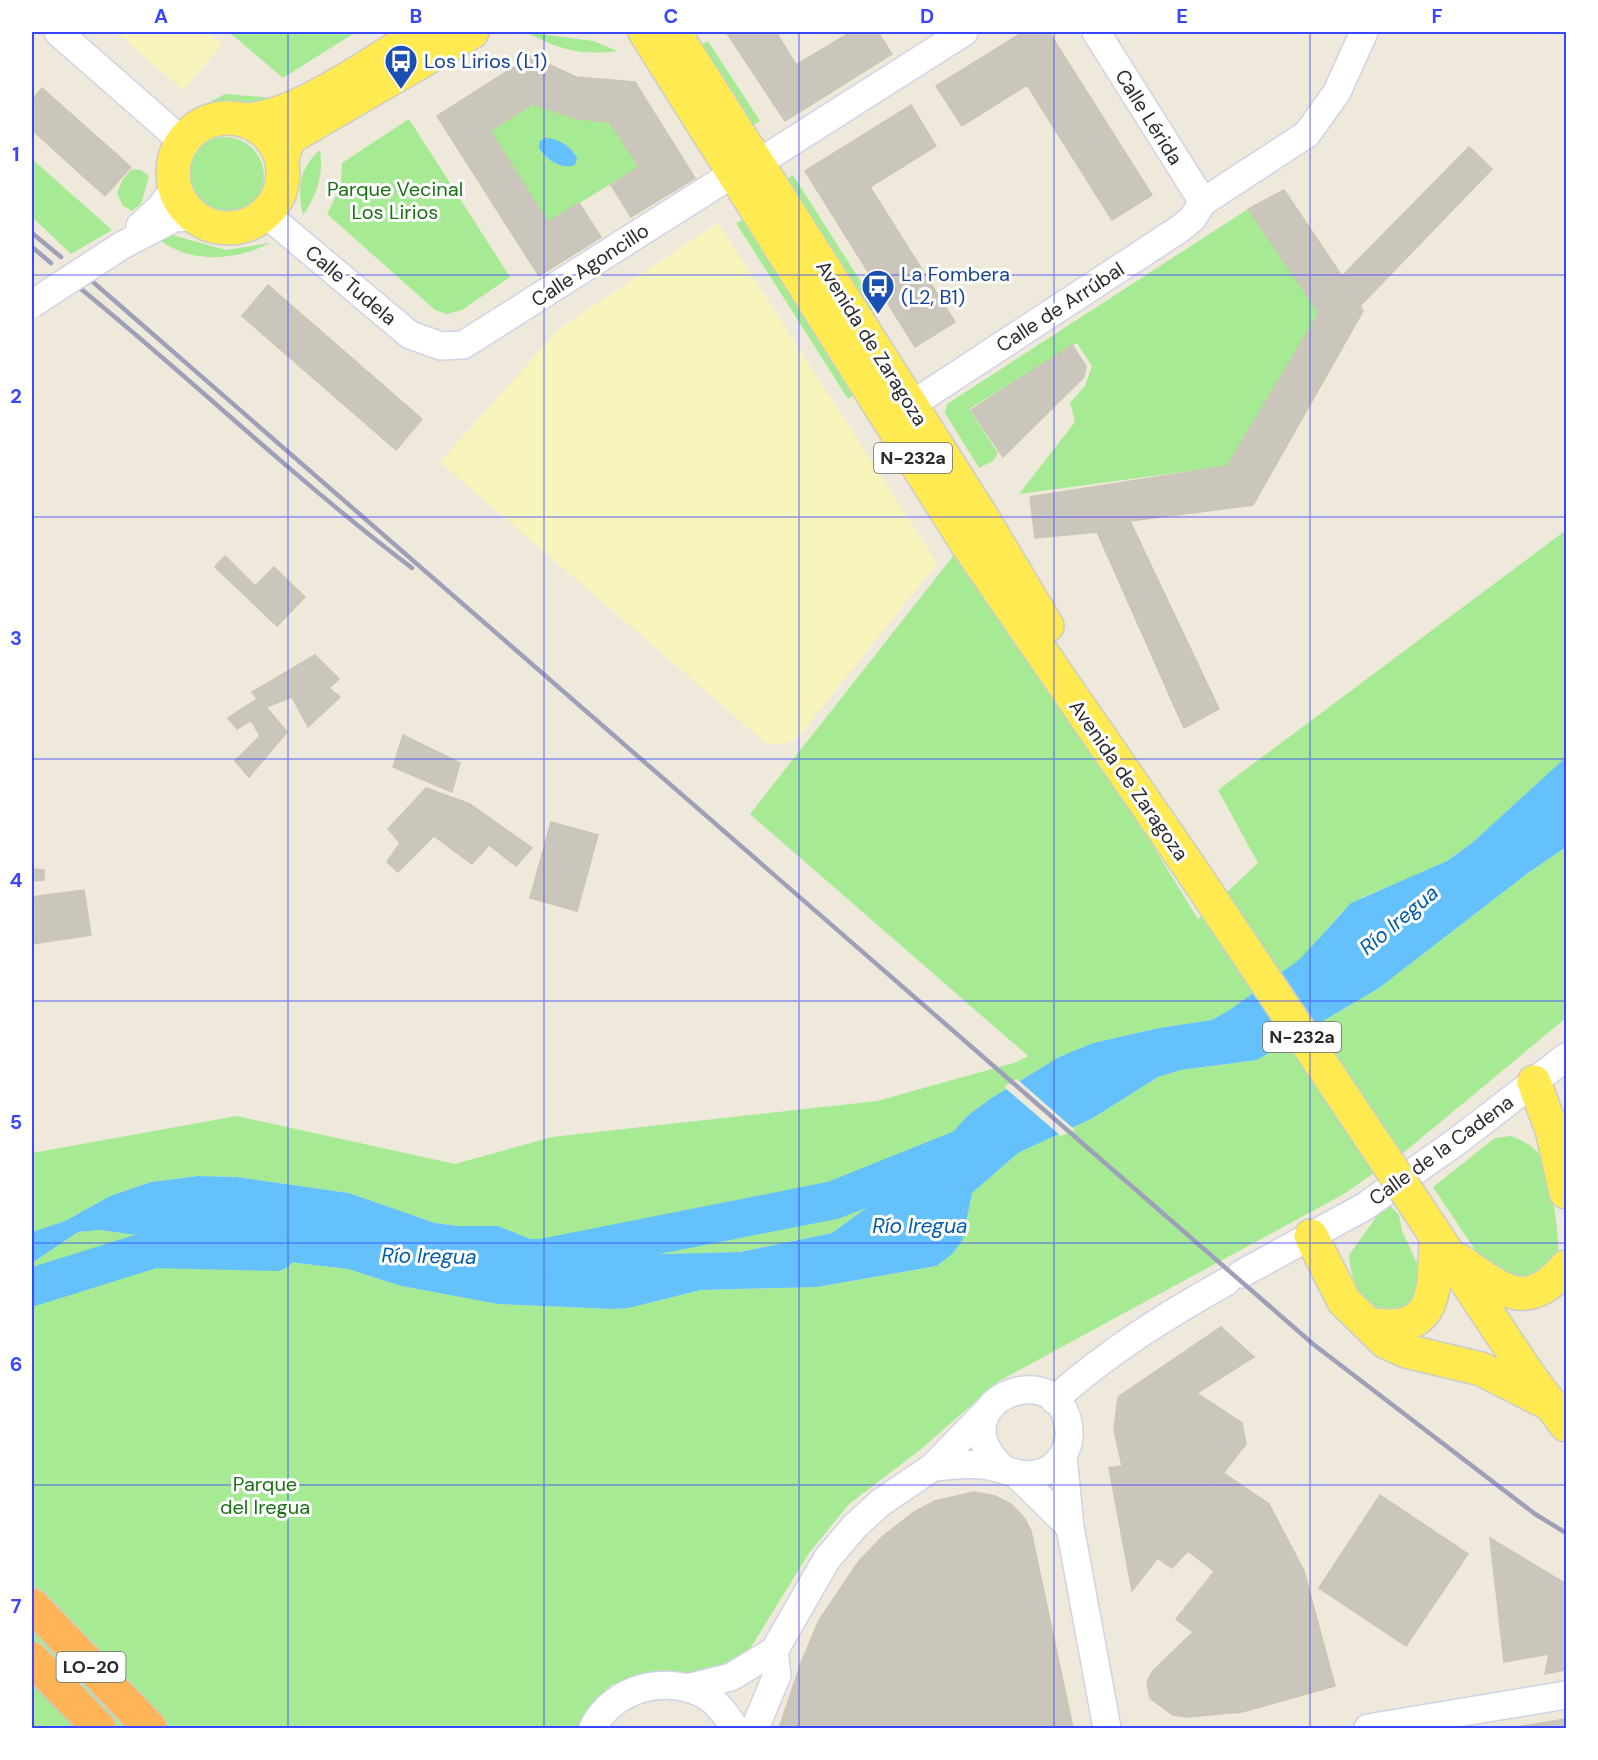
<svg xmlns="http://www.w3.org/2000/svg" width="1598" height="1760" font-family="'DM Sans',sans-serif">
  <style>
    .green { fill: #a6eb93 }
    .sand { fill: #f7f5bc }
    .water { fill: #64c1fc }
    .pier { fill: #efe9dc }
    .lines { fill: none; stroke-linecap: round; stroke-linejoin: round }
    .river { stroke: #64c1fc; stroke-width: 38 }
    .building { fill: #cac6bc; stroke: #cac5b5; stroke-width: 1.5 }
    .minor-casing { stroke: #d1d2e6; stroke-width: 30 }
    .major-casing { stroke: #ccc; stroke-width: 36 }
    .highway-casing { stroke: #ccc; stroke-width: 36 }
    .minor { stroke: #fff; stroke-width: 27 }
    .major { stroke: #ffeb51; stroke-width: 33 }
    .highway { stroke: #ffb457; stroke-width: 33 }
    .rail { stroke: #9e9fb8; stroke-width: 4.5 }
    .minor-bridge-casing { stroke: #d1d2e6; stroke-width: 30; stroke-linecap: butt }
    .major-bridge-casing { stroke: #ccc; stroke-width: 36; stroke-linecap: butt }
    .minor-bridge { stroke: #fff; stroke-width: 27 }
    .major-bridge { stroke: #ffeb51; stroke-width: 33 }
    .grid { fill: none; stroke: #3946ff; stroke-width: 1.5; stroke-opacity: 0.55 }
    .labels { text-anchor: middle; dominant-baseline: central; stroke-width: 6; stroke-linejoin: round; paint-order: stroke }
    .shield { fill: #fff; stroke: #6b6b6b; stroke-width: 1.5 }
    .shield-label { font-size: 18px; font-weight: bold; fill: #2b2b2b }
    .transit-label { font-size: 20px; fill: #164399; stroke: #fff; text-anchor: start }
    .street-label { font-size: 20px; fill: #2b2b2b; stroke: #fff }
    .park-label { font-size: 20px; fill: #1b7112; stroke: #fff }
    .water-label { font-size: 21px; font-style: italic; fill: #005cab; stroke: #fff }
    .neatline { fill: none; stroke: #3946ff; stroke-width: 2 }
    .grid-label { font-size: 20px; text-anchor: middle; font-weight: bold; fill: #3946ff }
  </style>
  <rect width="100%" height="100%" fill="#efe9dc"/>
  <path class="green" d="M229,32H356L283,78Z
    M525,32L593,41L618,51C579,56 559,49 525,32Z
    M708,41L760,121L752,126L701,45Z
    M225,94L274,98L247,106L232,102L208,103Z
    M532,104L577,119L610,122L639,167L548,222L490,131Z
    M409,119L510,277L462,310L447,314L435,310L327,214L341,185L342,163Z
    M186 176a39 39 0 1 1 78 0a39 39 0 1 1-78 0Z
    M320,150C324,174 317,195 303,215C297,189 299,168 320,150Z
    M32,159L112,230L71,254L32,217Z
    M132,169L141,170L149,176L141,204L132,211L123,206L117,193L123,179Z
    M793,175L877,307L870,311L785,180Z
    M1248,209L1319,313L1227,466L1019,494L1075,422L1070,403L1085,386L1092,366L1077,343L969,409L998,453L993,461L979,468L945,413L947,404Z
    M742,220L854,395L848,399L736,223Z
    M172,235L226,250L270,243C235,261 191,264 158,239Z
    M1566,530L1565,758L1472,843L1440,866L1363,897L1341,913L1301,959L1231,1009L1212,1020L1159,1028L1093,1043L1059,1057L990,1099L967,1116L915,1182L877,1200L832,1233L740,1252L587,1256L553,1248L498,1226H457L435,1223L349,1193L237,1177L198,1176L151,1182L110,1196L65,1221L32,1232V1153L237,1116L455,1164L552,1137L877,1101L1017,1062L1028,1056L750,814L965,541L1198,919L1258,863L1218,790Z
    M1566,847V1018L1408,1149L1344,1194L999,1381L920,1450L849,1504L809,1553L751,1647L727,1664L681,1675L652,1672L611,1685L586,1712L580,1728H32V1263L78,1232L100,1230L194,1243L263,1259L348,1269L401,1286L498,1304L612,1309L629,1308L701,1290L817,1287L937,1266L943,1262L966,1225L972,1193L1018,1153L1093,1118L1158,1077L1181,1070L1257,1060L1379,988L1528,873Z
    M1511,1136C1521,1140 1532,1145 1538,1153C1550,1169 1560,1234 1558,1254C1557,1258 1554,1263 1553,1267L1514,1282L1481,1259L1433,1187L1495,1138Z
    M1387,1202L1399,1215L1402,1231L1423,1276L1414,1307C1406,1309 1394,1313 1386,1312C1359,1305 1351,1279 1349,1255Z"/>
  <path class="sand" d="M116,32H207L222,45L183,90Z
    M718,223L937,563L801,734C789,744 782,746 766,743L440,462L560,328Z"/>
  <path class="water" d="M545,138C558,138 571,146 577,158L575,165C560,170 547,160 539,148L540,141Z
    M1566,757V847L1528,873L1379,988L1257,1060L1181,1070L1158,1077L1093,1118L1018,1153L972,1193L963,1239L953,1253L937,1266L817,1287L701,1290L629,1308L612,1309L498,1304L401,1286L348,1269L263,1259L194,1243L100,1230L78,1232L32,1263V1232L65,1221L110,1196L151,1182L198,1176L237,1177L349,1193L435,1223L457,1226H498L553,1248L587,1256L740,1252L832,1233L877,1200L915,1182L937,1151L967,1116L990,1099L1059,1057L1093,1043L1159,1028L1212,1020L1231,1009L1300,959L1351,903L1447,861L1472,843Z"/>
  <path class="pier" d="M1017,1079L1034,1094L1075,1130L1061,1136L1004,1087Z"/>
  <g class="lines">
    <path class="river" d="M522,1258H542L834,1200L976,1143
      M32,1287L154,1249L276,1252"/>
  </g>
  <path class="building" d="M726,32H776L796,65L851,32H878L892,54L785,121Z
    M1023,32H1049L1152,195L1112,220L1027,85L962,126L936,86Z
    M531,56L576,77L635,82L695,178L631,217L611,185L639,167L610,122L577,119L532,104L490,131L548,222L579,203L601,237L539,276L437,116Z
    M42,88L131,167L105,196L32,130V100Z
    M911,105L936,146L870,187L955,322L915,347L805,171Z
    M1469,147L1492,169L1360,306L1363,311L1253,505L1130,521L1219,709L1184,728L1097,532L1035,538L1030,497L1227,466L1319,313L1248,209L1284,190L1342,276Z
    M268,285L422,419L396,450L242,316Z
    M1072,345L1086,366L1084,377L1003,457L971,410Z
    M225,556L255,586L274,567L305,597L277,626L215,567Z
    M315,655L339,679L329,688L340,697L308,727L292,697L266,707L287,732L249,777L235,761L260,736L251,720L237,729L228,718L257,699L252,692Z
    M403,735L460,763L452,792L393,767Z
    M426,788L470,804L532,848L516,866L489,845L472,864L434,836L398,872L387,862L400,843L388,829Z
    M551,822L598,835L577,911L530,898Z
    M32,869L44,870V880L32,881Z
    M84,890L91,935L32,944V897Z
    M1221,1327L1254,1357L1197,1393L1144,1463L1122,1466L1114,1430L1118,1397Z
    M1197,1393L1242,1423L1246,1444L1132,1591L1109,1468L1144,1463Z
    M1222,1472L1269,1504L1215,1572L1188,1551L1172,1568L1157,1558Z
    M974,1492L995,1496L1011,1504L1025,1519L1031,1531L1073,1728H779L801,1663L819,1620L859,1561L882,1537L914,1512L935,1501Z
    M1380,1495L1468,1554L1406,1646L1319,1588Z
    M1269,1504L1304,1571L1335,1686L1242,1712L1187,1717L1173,1715L1150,1698L1147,1682L1152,1672L1193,1632L1176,1619Z
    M1490,1538L1566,1584V1670L1545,1674L1549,1654L1504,1662Z
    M1566,1719V1728H1511Z"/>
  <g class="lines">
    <defs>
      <path id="minor" d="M58,32L182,141
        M1096,32L1203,202
        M758,163L964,32
        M266,214L410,335L441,346L463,345L734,173
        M140,226L161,207L175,187
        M121,246L174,218L195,217
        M911,405L1178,230L1192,219L1203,202L1307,134L1337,92L1364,32
        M1241,1274L1364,1207L1460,1139L1566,1057
        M1054,1400C1106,1353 1165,1316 1226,1282
        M1063,1456L1070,1527L1107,1728
        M933,1467C949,1466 967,1463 983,1465C1007,1468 1025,1482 1048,1470C1062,1462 1070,1446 1069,1432C1065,1350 933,1401 1002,1468
        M1017,1475L1070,1527
        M687,1688L731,1677L774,1651L827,1559L854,1527L880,1503L933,1467L989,1409
        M593,1728C613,1687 669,1673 708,1697C720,1705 727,1717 735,1728
        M755,1728L777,1675L774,1651
        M1368,1728L1566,1695"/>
      <path id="major" d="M645,32L965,541L1195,875
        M674,32L982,517L1047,626
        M173 173a55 55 0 1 1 110 0a55 55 0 1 1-110 0Z
        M245,120C298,118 375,60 423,32
        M282,157L289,138L472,32
        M1534,1082L1552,1130L1566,1192
        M1411,1198L1528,1374L1566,1425
        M1311,1236L1344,1301L1386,1342L1406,1351L1481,1369L1548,1403
        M1458,1260C1500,1288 1525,1315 1566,1267
        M1368,1324C1439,1336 1434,1291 1436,1238"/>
      <path id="highway" d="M32,1605L150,1728
        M32,1659L99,1728"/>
    </defs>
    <use href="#minor" class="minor-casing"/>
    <use href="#major" class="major-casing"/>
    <use href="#highway" class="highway-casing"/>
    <use href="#minor" class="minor"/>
    <use href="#major" class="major"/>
    <use href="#highway" class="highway"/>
    <path class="rail" d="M32,233L61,257
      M32,247L51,263
      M93,282L1313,1344L1535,1514L1566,1533
      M81,289C193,380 297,481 412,568"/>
    <defs>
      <path id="minor-bridge" d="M32,304L121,246"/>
      <path id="major-bridge" d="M1195,875L1411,1198"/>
    </defs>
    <use href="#minor-bridge" class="minor-bridge-casing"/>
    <use href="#major-bridge" class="major-bridge-casing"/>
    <use href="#minor-bridge" class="minor-bridge"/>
    <use href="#major-bridge" class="major-bridge"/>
  </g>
  <path class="grid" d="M288,32V1728M544,32V1728M799,32V1728M1054,32V1728M1310,32V1728M32,275H1566M32,517H1566M32,759H1566M32,1001H1566M32,1243H1566M32,1485H1566"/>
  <defs>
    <symbol id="bus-pin" viewBox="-11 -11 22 30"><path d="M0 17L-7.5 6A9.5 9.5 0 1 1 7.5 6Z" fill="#1a4fb4" stroke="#fff"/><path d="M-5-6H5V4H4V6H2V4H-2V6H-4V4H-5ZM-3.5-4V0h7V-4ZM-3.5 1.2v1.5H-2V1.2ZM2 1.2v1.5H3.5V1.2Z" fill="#fff"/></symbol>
  </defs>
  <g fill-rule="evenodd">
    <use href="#bus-pin" x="382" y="42" width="38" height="52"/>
    <use href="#bus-pin" x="859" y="267" width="38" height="52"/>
  </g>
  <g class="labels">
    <g class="shield">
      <rect x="874" y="443" width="78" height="30" rx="4.5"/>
      <rect x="1263" y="1022" width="78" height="30" rx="4.5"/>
      <rect x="56.5" y="1652" width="69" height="30" rx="4.5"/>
    </g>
    <g class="shield-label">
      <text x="913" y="458">N-232a</text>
      <text x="1302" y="1037">N-232a</text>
      <text x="91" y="1667">LO-20</text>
    </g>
    <g class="transit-label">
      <text x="424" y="61">Los Lirios (L1)</text>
      <text x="901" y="274">La Fombera<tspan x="901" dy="23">(L2, B1)</tspan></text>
    </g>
    <g class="street-label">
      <text transform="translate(1149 117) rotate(58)">Calle Lérida</text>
      <text transform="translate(590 265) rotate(-33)">Calle Agoncillo</text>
      <text transform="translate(351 285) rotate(40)">Calle Tudela</text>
      <text transform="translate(1060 307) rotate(-33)">Calle de Arrúbal</text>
      <text transform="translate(872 343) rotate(58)">Avenida de Zaragoza</text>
      <text transform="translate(1129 780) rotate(55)">Avenida de Zaragoza</text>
      <text transform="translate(1441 1150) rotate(-36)">Calle de la Cadena</text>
    </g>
    <g class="park-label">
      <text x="395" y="189">Parque Vecinal<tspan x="395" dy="23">Los Lirios</tspan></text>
      <text x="265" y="1484">Parque<tspan x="265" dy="23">del Iregua</tspan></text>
    </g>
    <g class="water-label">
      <text transform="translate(1399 920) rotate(-40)">Río Iregua</text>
      <text x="920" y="1226">Río Iregua</text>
      <text transform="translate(429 1256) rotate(1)">Río Iregua</text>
    </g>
  </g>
  <rect width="1598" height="1760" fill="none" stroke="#ffffff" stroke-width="66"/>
  <rect x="33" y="33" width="1532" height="1694" class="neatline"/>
  <g class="grid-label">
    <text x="161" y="23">A</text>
    <text x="416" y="23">B</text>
    <text x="671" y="23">C</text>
    <text x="927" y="23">D</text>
    <text x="1182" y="23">E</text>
    <text x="1437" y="23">F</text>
    <text x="16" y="161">1</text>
    <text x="16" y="403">2</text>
    <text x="16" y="645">3</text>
    <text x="16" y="887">4</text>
    <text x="16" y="1129">5</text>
    <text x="16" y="1371">6</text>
    <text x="16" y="1613">7</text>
  </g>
</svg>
